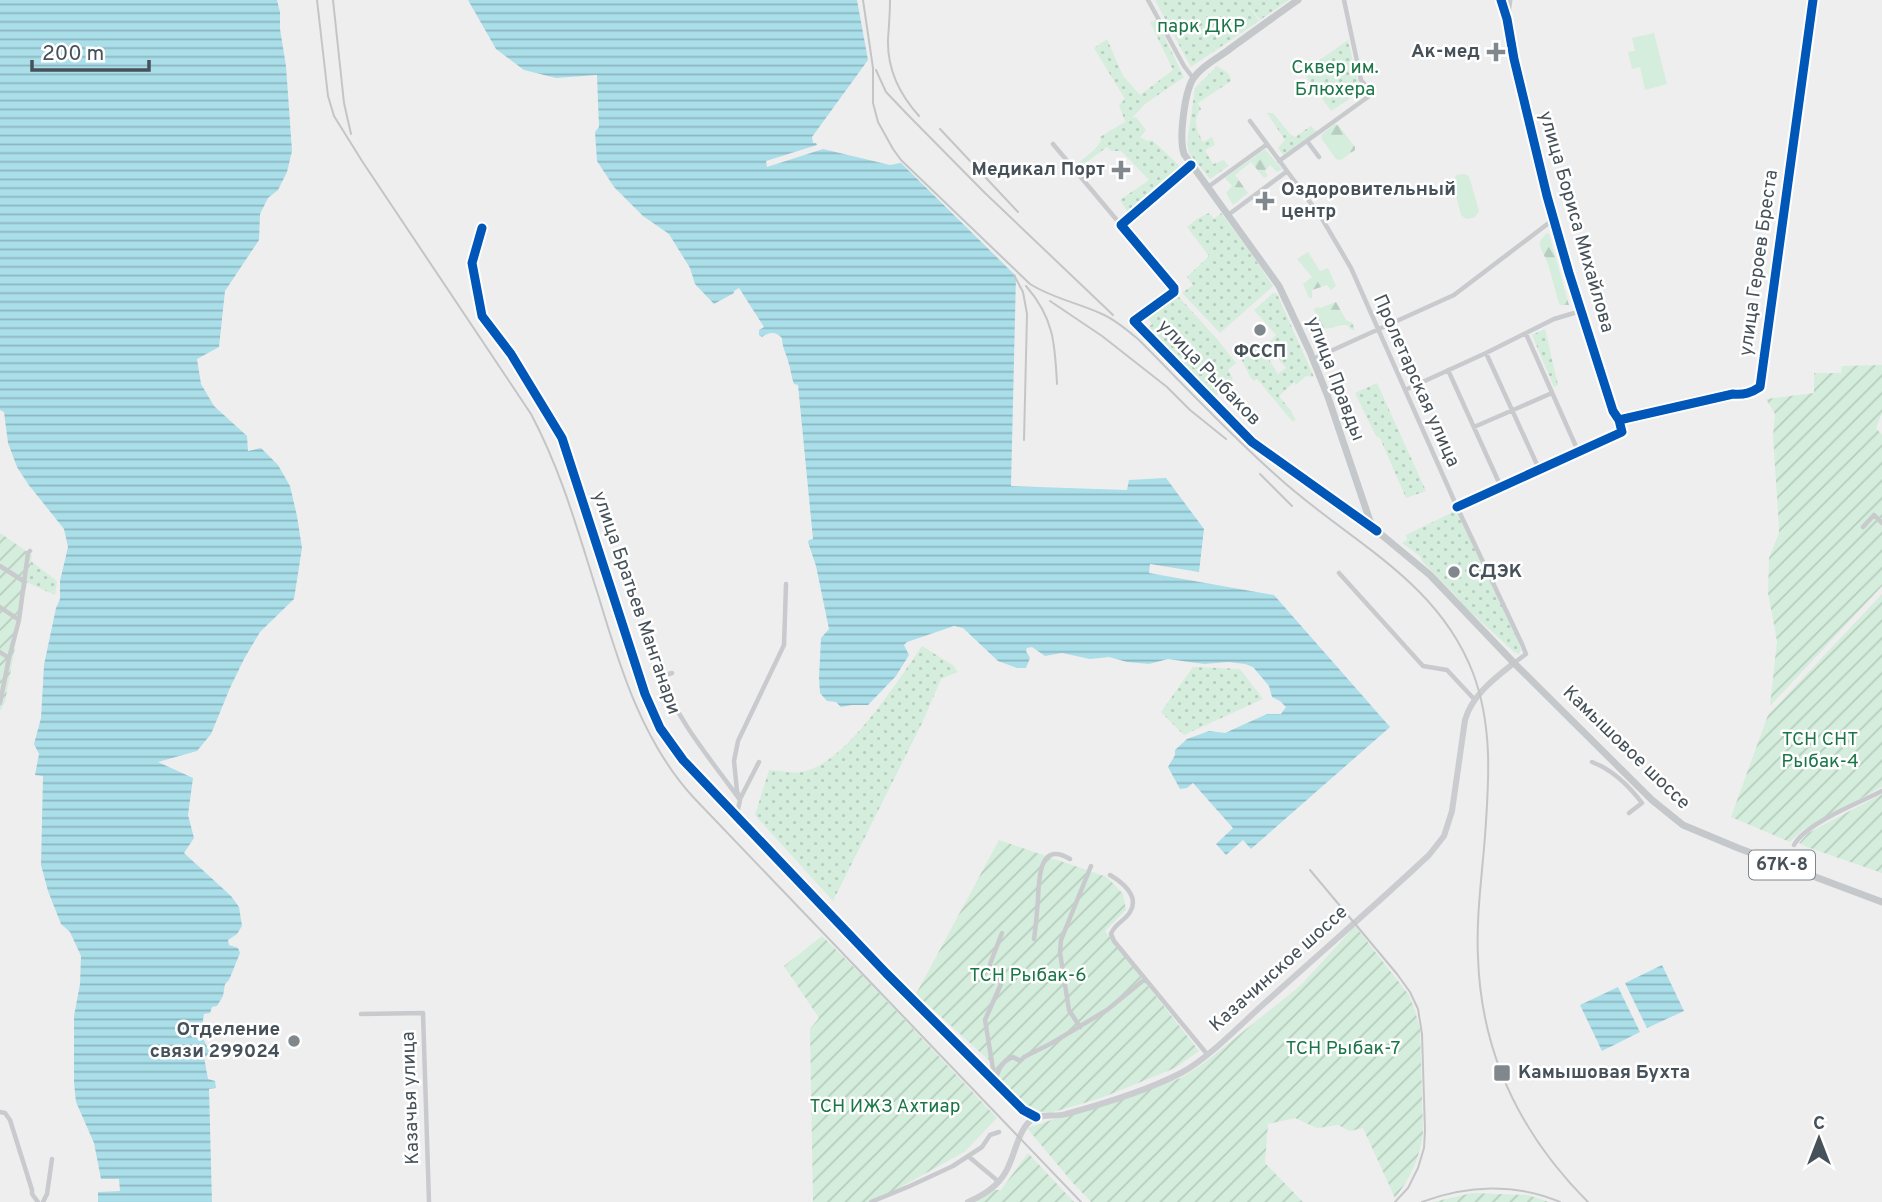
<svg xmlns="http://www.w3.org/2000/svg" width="1882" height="1202" font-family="Overpass,sans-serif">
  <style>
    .grass { fill: url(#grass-dots) }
    .forest { fill: url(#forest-firs) }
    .garden { fill: url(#garden-furrows) }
    .pitch { fill: #d4eddc }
    .water { fill: url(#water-rules) }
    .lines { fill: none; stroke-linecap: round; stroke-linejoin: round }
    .minor { stroke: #c8cacd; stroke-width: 4.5 }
    .tertiary { stroke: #c8cacd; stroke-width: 5 }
    .secondary { stroke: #cacccf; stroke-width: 6 }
    .primary { stroke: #c4c8cb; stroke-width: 7 }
    .rail { stroke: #c3c5c7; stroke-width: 2 }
    .cycleway-casing { stroke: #fff; stroke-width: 13 }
    .cycleway { stroke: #0057b8; stroke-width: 9 }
    .poi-dot { fill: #81888d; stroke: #fff; stroke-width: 2.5 }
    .labels { text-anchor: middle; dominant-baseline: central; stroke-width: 5; stroke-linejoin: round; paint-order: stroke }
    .shield { fill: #fff; stroke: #7e858b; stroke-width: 2 }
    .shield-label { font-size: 18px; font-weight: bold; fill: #465159 }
    .park-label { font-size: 19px; fill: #1b7646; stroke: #fff }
    .poi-label { font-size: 19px; font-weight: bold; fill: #465159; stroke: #fff; text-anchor: end }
    .street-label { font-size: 19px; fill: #465159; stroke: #fff }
  </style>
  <defs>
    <pattern id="grass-dots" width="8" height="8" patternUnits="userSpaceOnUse" patternTransform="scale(1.75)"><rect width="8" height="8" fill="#d4eddc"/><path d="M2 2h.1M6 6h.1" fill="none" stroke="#b7cdbf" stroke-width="1.8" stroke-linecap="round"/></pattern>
    <pattern id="forest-firs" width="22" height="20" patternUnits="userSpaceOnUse" patternTransform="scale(1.75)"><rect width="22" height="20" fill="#d4eddc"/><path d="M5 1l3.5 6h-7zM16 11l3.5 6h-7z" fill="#b7cdbf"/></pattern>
    <pattern id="garden-furrows" width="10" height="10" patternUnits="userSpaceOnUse" patternTransform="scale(1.75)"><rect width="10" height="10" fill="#d4eddc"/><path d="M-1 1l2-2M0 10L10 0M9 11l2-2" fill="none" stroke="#b7cdbf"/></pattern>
    <pattern id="water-rules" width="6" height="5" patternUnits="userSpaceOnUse" patternTransform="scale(1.75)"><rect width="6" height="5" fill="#aadee9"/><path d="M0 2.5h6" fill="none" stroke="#8cb6c0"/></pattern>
  </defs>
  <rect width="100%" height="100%" fill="#efeeee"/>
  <path class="grass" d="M1155,0H1289L1260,20L1245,1L1259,21L1191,67Z
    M1156,20L1184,77L1145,104L1132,118L1136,117L1146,130L1140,137L1147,141L1152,140L1183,169L1128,212L1120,200L1149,180L1121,151H1111L1107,147L1080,167L1085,175L1082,177L1073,167L1093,151L1101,141L1100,137L1128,120L1125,121L1119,105L1125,99L1094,48L1107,39L1123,76L1140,95L1173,70L1150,22Z
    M1348,40L1357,78L1364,89L1331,111L1303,72Z
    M1217,66L1229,74L1231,81L1198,103L1201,109C1192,120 1197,131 1203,142L1212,137L1215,145L1205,150L1213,164L1224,160L1228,166L1210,179L1189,153L1187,144L1195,88Z
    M1267,113H1273L1290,134L1295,137L1311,126L1317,132L1284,156L1278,148L1285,140Z
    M1209,213L1214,219L1221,213L1250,252L1273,286L1220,333L1182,293L1193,285L1187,277L1209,256L1187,227L1198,218Z
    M1273,293L1277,294L1314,377L1306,376L1296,385L1294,382L1279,396L1291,411L1296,420L1292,421L1257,379L1254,381C1247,375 1246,364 1238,355L1241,352L1246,357L1253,351V348L1259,347L1267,356L1278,374L1286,368L1268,347L1272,343L1270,341L1276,335L1254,310Z
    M1177,295L1217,339L1236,363L1228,370L1233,379L1214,398L1148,328L1152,324L1145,315Z
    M1545,329L1558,385L1554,387L1532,335Z
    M1377,383L1426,491L1406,498L1380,438L1376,436L1355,393Z
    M1457,510L1519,643L1521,650L1519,654L1514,652L1463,605L1455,595L1422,561L1420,556L1402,543L1407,540L1406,535Z
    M31,561L57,581L55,595L26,582Z
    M922,646L954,666L958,672L941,679L923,721L833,901L755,815L769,770C779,770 792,774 801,772C845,766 898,680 922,646Z
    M1193,667L1240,669L1263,699L1184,735L1161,712Z"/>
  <path class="forest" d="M1335,124L1338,125L1355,147V150L1341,160L1336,159L1321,138L1322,134Z
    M1265,149L1282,169L1277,172L1270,165L1265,171L1268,176L1264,178L1251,162L1235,175L1248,193L1233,205L1226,193L1232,186L1225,178Z
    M1547,233L1549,234L1569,305H1560C1554,290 1552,274 1546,259C1544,255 1539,247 1540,242C1540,239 1545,236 1547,233Z
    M1308,252L1320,271L1328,268L1336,286L1331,290L1327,285L1312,290V298H1309L1303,284L1312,277L1297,259Z
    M1336,302L1346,320L1352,323L1355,330H1352L1347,325C1339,324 1330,330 1323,328L1314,309L1317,307L1320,308Z"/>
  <path class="garden" d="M1882,365V413L1876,428L1882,435V586L1770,706L1777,641L1768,593L1769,558L1779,533V527L1773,436L1775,414L1766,399L1814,393V373H1841L1842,366Z
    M0,533L32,555L5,702L0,711Z
    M1882,594V787L1804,829L1790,842L1731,817L1768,715Z
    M1882,794V873L1807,847L1799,843L1808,833Z
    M999,840L1107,877L1123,894L1126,910L1105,931L1199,1051L1175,1068L1101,1098L1050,1113L1026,1109L1001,1085L992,1063L916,994Z
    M1355,926L1409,995L1415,1011L1420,1029L1423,1133C1420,1158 1410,1179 1395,1198L1363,1128L1350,1131L1338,1125L1317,1128L1295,1118L1268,1124L1265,1163L1303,1202H1091L1072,1182L1027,1128L1181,1078L1204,1063L1301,985Z
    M822,936L865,978L997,1118L964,1152L883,1197L869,1202H813L810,1029L819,1018L784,966Z
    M1028,1153L1074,1202H976L993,1190H1001Z
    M1472,1193L1528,1195L1549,1202H1433Z"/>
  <path class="pitch" d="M1654,33L1667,84L1645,90L1640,67L1632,69L1628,52L1635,51L1632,38Z
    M1464,174L1469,176L1479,211L1475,217L1466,219L1461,215L1452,180L1457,175Z"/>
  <path class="water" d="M0,0H277L280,12V29L286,66L292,151L287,172L278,190L268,198L260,214L259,240L225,291L219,347L197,359L201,384L214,406L247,436L248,451L261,448L278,465L290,486L297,516L302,548L294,599L260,632L244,659L230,688L211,734L197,751L158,762L193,778L188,815L194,838L184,853L231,896L239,907L242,926L237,934L228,940L229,945L238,948L240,953L229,980L225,984L223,996L217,1006L212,1007L210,1013L204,1014L201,1033L210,1054L204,1057L208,1079L215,1081L216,1088L209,1089L212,1202H98V1192L120,1191L119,1179H101L94,1143L76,1102L74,1083V1016L80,984L81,956L70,932L61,924L48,891L41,865L43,776L35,775L39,754L34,744L41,718L44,665L56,608L60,599V581L68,547L64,529L28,484L17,467L8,443L4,412L0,410Z
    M468,0H857L868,60L812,137L813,143H816L817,145L766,161L767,167L823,149L890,165L901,163L1016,276L1011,486L1127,490L1129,480L1166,478L1204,529L1199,572L1150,564L1149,573L1274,595L1390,727L1251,849L1243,840L1226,855L1216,844L1233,828L1193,783L1187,788L1180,789L1168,767L1175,755V750L1187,739L1209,731L1225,733L1267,714H1281L1286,707L1280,701L1272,697L1269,686L1253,667L1245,664L1228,662L1204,664L1168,659L1149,664L1127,662L1109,657L1090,659L1062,653L1045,656L1032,647L1027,648L1026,651L1030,658L1026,668H1017L998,661L963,628L954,626L907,642L904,645L909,655L896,676L868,705H852L841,707L836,702L827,701L820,693L819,678L821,638L829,629L816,566L808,542L809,540L813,539L798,385L794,384C791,377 791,369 788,361C786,353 782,347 782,338C775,331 770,332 762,337L759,335V330L764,327L739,288L734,291V293L714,304L695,284L690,268L669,234L643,216L614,187L597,161L595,132L599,127L597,75L556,78L524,70L496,49Z
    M1662,965L1684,1011L1647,1028L1625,983Z
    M1618,987L1640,1032L1602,1051L1580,1005Z"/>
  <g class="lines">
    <path class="minor" d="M1148,0L1184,66L1193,78
      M1250,121L1321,217L1351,268L1457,507L1522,644L1526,654L1514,663
      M1307,141L1319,157
      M1053,144L1121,225
      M1279,161L1372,94L1361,80L1344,0
      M1191,165L1121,225L1174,288V292L1134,321L1252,442L1373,529
      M1208,187L1266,145
      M1228,215L1286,172
      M482,228L472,263L482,316L511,354L562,438L645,694L660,728L683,760L886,973L1023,1110L1036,1117
      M1526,334L1578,451
      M1486,353L1539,469
      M1313,359L1454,295L1554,219
      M1448,370L1501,487
      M1405,390L1486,353L1554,319L1581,311
      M1474,427L1552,393
      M1457,507L1622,432L1619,420
      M1863,527L1874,515L1882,523
      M0,566L25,582
      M1339,573L1423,666L1447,670L1474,699
      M0,607L19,620
      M0,652L9,658
      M672,673L662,676C676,720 713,762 740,800L737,814
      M0,703L9,658L19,620L28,553L30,551
      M1592,762C1613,770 1629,786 1642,803L1629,813
      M740,799L759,762
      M740,800L737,791L734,761L738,741L784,645L786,584
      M1794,845C1806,823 1859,803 1882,791
      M1110,875C1122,882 1140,896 1130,912C1125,921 1114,924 1111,934L1114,941L1207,1054
      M1034,939C1036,926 1037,912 1038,899C1039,879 1039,840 1070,859
      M361,1014L423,1013L429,1202
      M1080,1027L1069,1010L1060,953L1061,940L1091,866
      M995,1081L985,1020L1001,984L1000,979L991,972L990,964L1002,933
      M995,1082C998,1071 1001,1061 1013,1057L1020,1061L1024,1057L1052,1043L1107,1010L1145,979
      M0,1112L5,1113L10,1120L32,1190V1194L38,1202
      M968,1156L999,1182
      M43,1202L47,1194L52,1159
      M871,1202L910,1186L953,1166L982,1147L990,1135L999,1132"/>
    <path class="tertiary" d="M1501,0L1507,19L1514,59L1547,196L1569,273L1613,411L1619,420L1733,394C1744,395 1751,393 1760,387L1813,0
      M1508,15L1510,0"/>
    <path class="secondary" d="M968,1202C982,1196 997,1187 1005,1173C1015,1158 1018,1125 1035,1118C1044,1114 1056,1117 1066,1114C1103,1104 1148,1090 1181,1073C1208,1059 1243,1022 1267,1001C1321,952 1376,905 1429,855L1444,836L1452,811L1465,720C1472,695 1495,678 1514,663"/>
    <path class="primary" d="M1298,0C1275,16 1253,32 1231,48C1220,57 1205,64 1196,75C1184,87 1179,139 1184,154L1279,286L1310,352L1328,397L1370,521L1377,531L1430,575L1514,663L1652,800L1683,825L1738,848L1882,902"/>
    <path class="rail" d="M317,0L328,96L334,116L362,161L531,414C562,472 579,535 599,598C620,668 643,743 694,798L1081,1202
      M333,0L344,103L351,134
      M863,0L873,68V103L878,122L893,149L901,160L1030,284C1052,298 1078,303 1102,314C1116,320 1127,330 1139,340C1185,386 1229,434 1278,477C1348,541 1437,579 1473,673C1493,726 1489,781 1485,836C1482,876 1476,917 1478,957C1481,1053 1521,1135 1588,1202
      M890,0C890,13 889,26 888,39C887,69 900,95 919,116
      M876,70L886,92L908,115
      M904,111L985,193L1113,315
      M940,129L1018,212
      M1014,275L1023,292L1027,314L1024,440
      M1026,286C1054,318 1055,344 1057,384
      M1050,301L1102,336L1167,387L1190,410L1226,439
      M1260,474L1292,506
      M1310,870L1397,974L1410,992L1418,1009L1422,1034L1425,1131L1424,1148L1418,1168L1408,1188L1395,1202
      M1422,1202C1467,1185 1516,1183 1560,1202"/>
    <defs>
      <path id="cycleway" d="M1191,165L1121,225L1174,288V292L1134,321L1252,442L1377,531
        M482,228L472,263L482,316L511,354L562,438L645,694L660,728L683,760L886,973L1023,1110L1036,1117
        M1619,420L1733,394C1744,395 1751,393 1760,387L1813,0
        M1457,507L1622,432L1619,420L1613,411L1569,273L1547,196L1514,59L1507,19L1501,0"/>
    </defs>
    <use href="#cycleway" class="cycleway-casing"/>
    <use href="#cycleway" class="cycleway"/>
  </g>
  <g class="poi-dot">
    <path d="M1492.5 41.5h7v7h7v7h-7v7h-7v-7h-7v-7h7z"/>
    <path d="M1117.5 159.5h7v7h7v7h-7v7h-7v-7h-7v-7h7z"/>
    <path d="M1261.5 190.5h7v7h7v7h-7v7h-7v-7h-7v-7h7z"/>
    <circle cx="1260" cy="330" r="7"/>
    <circle cx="1454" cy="572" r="7"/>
    <circle cx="294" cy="1041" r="7"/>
    <rect x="1493" y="1064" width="18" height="18" rx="3.5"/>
  </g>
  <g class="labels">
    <rect class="shield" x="1749" y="850.5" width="66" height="29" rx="5"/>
    <g class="shield-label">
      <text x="1782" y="865">67К-8</text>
    </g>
    <g class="park-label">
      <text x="1201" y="27">парк ДКР</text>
      <text x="1335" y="68">Сквер им.<tspan x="1335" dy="22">Блюхера</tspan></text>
      <text x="1820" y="740">ТСН СНТ<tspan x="1820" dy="22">Рыбак-4</tspan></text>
      <text x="1028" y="976">ТСН Рыбак-6</text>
      <text x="1343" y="1049">ТСН Рыбак-7</text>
      <text x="885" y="1107">ТСН ИЖЗ Ахтиар</text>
    </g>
    <g class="poi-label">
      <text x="1480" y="52">Ак-мед</text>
      <text x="1105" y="170">Медикал Порт</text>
      <text x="1281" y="190" text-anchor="start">Оздоровительный<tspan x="1281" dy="22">центр</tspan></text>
      <text x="1260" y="352" text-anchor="middle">ФССП</text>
      <text x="1468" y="572" text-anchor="start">СДЭК</text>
      <text x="280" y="1030">Отделение<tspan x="280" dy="22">связи 299024</tspan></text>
      <text x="1518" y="1073" text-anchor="start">Камышовая Бухта</text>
    </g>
    <g class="street-label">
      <text transform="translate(1576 222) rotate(74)">улица Бориса Михайлова</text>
      <text transform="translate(1759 263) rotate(-82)">улица Героев Бреста</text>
      <text transform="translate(1209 373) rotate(46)">улица Рыбаков</text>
      <text transform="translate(1335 379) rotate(69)">улица Правды</text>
      <text transform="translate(1416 381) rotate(66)">Пролетарская улица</text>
      <text transform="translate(636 603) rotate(71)">улица Братьев Манганари</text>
      <text transform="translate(1626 748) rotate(44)">Камышовое шоссе</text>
      <text transform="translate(1279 969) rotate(-42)">Казачинское шоссе</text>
      <text transform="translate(411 1098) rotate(-92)">Казачья улица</text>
    </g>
  </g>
  <g transform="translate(1819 1139)" stroke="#ffffff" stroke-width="5" paint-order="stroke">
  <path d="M0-5L12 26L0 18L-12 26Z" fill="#465159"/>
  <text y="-10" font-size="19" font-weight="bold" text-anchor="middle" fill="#465159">С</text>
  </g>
  <path d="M32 60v10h117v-10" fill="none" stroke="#465159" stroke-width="3.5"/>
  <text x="42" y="60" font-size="21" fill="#465159" stroke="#ffffff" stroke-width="5" paint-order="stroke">200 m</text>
</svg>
